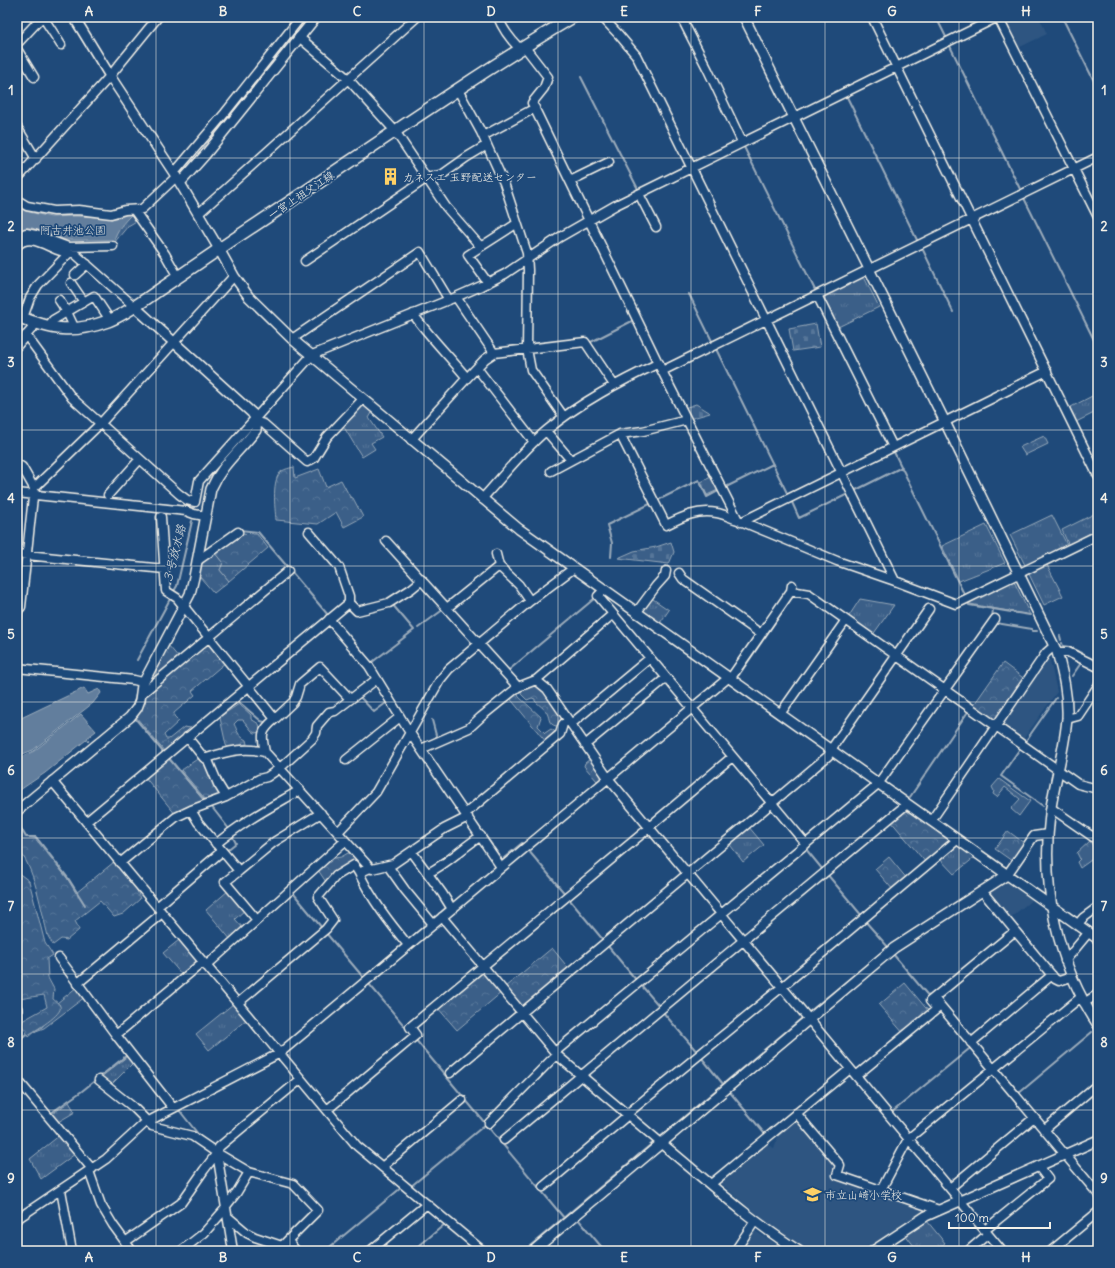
<svg xmlns="http://www.w3.org/2000/svg" width="1115" height="1268" font-family="Delius,'Klee One',sans-serif">
  <style>
    .built { fill: #2d5581 }
    .grass { fill: url(#grass-tufts); stroke: #97a8b8 }
    .forest { fill: url(#forest-crowns); stroke: #97a8b8 }
    .cemetery { fill: url(#cemetery-stones); stroke: #97a8b8 }
    .water { fill: #627e9d; stroke: #9cacbb }
    .lines { fill: none; stroke-linecap: round; stroke-linejoin: round }
    .stream { stroke: #9cacbb; stroke-width: 2 }
    .minor-casing { stroke: #f4f1e8; stroke-width: 11 }
    .tertiary-casing { stroke: #f4f1e8; stroke-width: 12 }
    .secondary-casing { stroke: #f4f1e8; stroke-width: 14 }
    .minor { stroke: #1f4a7a; stroke-width: 8 }
    .tertiary { stroke: #1f4a7a; stroke-width: 9 }
    .secondary { stroke: #1f4a7a; stroke-width: 11 }
    .grid { fill: none; stroke: #f4f1e8; stroke-width: 1; stroke-opacity: 0.55 }
    .labels { text-anchor: middle; dominant-baseline: central; stroke-width: 3.5; stroke-linejoin: round; paint-order: stroke }
    .poi-label { font-size: 11px; fill: #f4f1e8; stroke: #1f4a7a; text-anchor: start }
    .street-label { font-size: 11px; fill: #f4f1e8; stroke: #1f4a7a }
    .park-label { font-size: 11px; fill: #e1e2de; stroke: #1f4a7a }
    .water-label { font-size: 12px; font-style: italic; fill: #dee0dd; stroke: #1f4a7a }
    .neatline { fill: none; stroke: #f4f1e8; stroke-width: 1.5 }
    .grid-label { font-size: 13px; text-anchor: middle; font-weight: bold; fill: #f4f1e8 }
  </style>
  <defs>
    <pattern id="grass-tufts" width="24" height="20" patternUnits="userSpaceOnUse"><rect width="24" height="20" fill="#3a5f88"/><path d="M3 7l-1-3M5 7V3M7 7l1-3M15 17l-1-3M17 17v-4M19 17l1-3" fill="none" stroke="#577699"/></pattern>
    <pattern id="forest-crowns" width="20" height="18" patternUnits="userSpaceOnUse"><rect width="20" height="18" fill="#3a5f88"/><path d="M2 6a3 3 0 1 1 6 0M12 15a3 3 0 1 1 6 0" fill="none" stroke="#577699"/></pattern>
    <pattern id="cemetery-stones" width="16" height="16" patternUnits="userSpaceOnUse"><rect width="16" height="16" fill="#3a5f88"/><path d="M2 7V4a2 2 0 0 1 4 0v3zM10 15v-3a2 2 0 0 1 4 0v3z" fill="#577699"/></pattern>
  </defs>
  <rect width="100%" height="100%" fill="#1f4a7a"/>
  <filter id="ink" filterUnits="userSpaceOnUse"><feTurbulence type="fractalNoise" baseFrequency=".025" numOctaves="2"/><feDisplacementMap in="SourceGraphic" scale="8" xChannelSelector="R" yChannelSelector="G"/><feConvolveMatrix kernelMatrix="1 2 1 2 8 2 1 2 1" color-interpolation-filters="sRGB"/></filter>
  <g filter="url(#ink)">
    <path class="built" d="M1003,17H1039L1047,34L1018,48Z
      M1044,660H1050L1057,692L1022,741L1000,726Z
      M1006,880H1008L1033,899L1009,919L987,893Z
      M798,1119L838,1167L835,1176L929,1209L908,1221L865,1251H806L766,1225L756,1217L757,1215L718,1181L763,1143L774,1148L778,1136Z
      M752,1229L787,1251H738Z"/>
    <path class="grass" d="M17,204L77,214L118,217L126,212H131L138,220L128,226L114,243L68,245L17,234Z
      M863,275L879,307L836,328L820,296Z
      M1098,393V411L1074,423L1069,408Z
      M362,404L372,413L369,418L382,437L371,443L375,449L362,457L342,424Z
      M713,476L720,489L707,495L701,482Z
      M1098,512V531L1069,546L1062,530Z
      M1052,515L1068,547L1026,567L1010,535Z
      M986,525L1005,563L959,581L942,546Z
      M214,552L223,563L220,570L229,581L214,593L199,576L202,560Z
      M1046,563L1063,596L1044,605L1028,572Z
      M1013,579L1030,615L970,604L969,601Z
      M650,597L669,610L660,623L643,612V608Z
      M860,599L894,605L872,636L847,619Z
      M999,779L1030,801L1019,816L1011,809L1020,799L1005,787L997,797L993,794L994,791L992,787Z
      M748,826L764,845L743,862L728,842Z
      M1090,841L1098,855L1080,868L1077,862L1080,859L1077,853Z
      M956,844L975,857L954,874L938,857Z
      M229,890L246,909L235,919L244,929L231,940L206,910Z
      M179,940L199,963L183,976L163,953Z
      M77,987L85,997L44,1028L36,1031L29,1037L28,1035L42,1027L60,1005L57,1003Z
      M233,1004L246,1020L209,1050L196,1034Z
      M129,1055L134,1062L110,1086L100,1078Z
      M60,1135L75,1154L41,1179L30,1159Z
      M927,1221L945,1243L935,1251H918L904,1233L916,1226L918,1227Z"/>
    <path class="forest" d="M1044,436L1048,444L1025,455L1020,447Z
      M294,467L295,478L319,469L326,487L341,480L350,497L353,498L363,517L344,527L336,512L318,524L276,520C275,508 271,478 282,471C285,469 290,468 294,467Z
      M240,533L257,534L268,548L229,581L220,570L223,563L214,552Z
      M209,642L226,662L192,691L195,695L174,713V716L179,721L164,735L166,739H169L184,727L191,728V730L165,752L136,717L142,709L145,693Z
      M168,645L180,659L146,688L147,683Z
      M1003,663L1026,680L995,722L973,706Z
      M536,683C542,689 558,707 561,714C562,719 559,723 556,726C548,724 550,719 547,713C545,709 539,705 535,701V699L532,698L527,700L521,694V689Z
      M517,692L519,697L541,717L538,726L545,733L551,729L557,733L547,743L508,696Z
      M239,704L251,715V719L259,724L261,732L255,733L252,731L243,720H238L234,724C238,731 237,735 246,740L247,744L228,748L226,745L220,718L221,716Z
      M167,757L204,801L188,806L176,815L144,776Z
      M201,758L207,761L223,795L206,800L181,770C188,767 193,760 201,758Z
      M590,759H592L602,774L601,778L597,781L584,766L585,763Z
      M904,809L950,841L927,864L890,820Z
      M17,824L26,837L35,838L67,878L76,893L114,862L137,890L140,899L123,914L114,917L100,901L75,921L78,927L79,930L67,940L61,939L53,945L48,936C42,914 34,863 17,849Z
      M1008,831L1024,843L1012,861L995,849Z
      M348,853H352L355,855L356,860L355,862L326,882L318,870L328,859L341,857Z
      M889,857L908,880L894,891L875,869Z
      M17,872L29,881L45,943L53,955L47,959L48,978L54,989L53,999C55,1001 59,1003 60,1006C64,1014 34,1031 28,1035L21,1024L22,1021L47,1007L44,995L19,999L17,992Z
      M552,948L570,970L522,1009L505,987Z
      M483,970L502,992L457,1030L437,1007Z
      M905,983L930,1013L904,1034L879,1005Z
      M69,1102L75,1112L58,1122L52,1114Z"/>
    <path class="cemetery" d="M816,324L820,347L793,351L789,329Z
      M696,404L709,412L710,413L689,419L684,408Z
      M671,542L674,552L669,564L618,558L634,551L656,547Z"/>
    <path class="water" d="M17,206L25,211L51,217L76,216L118,218L130,213L131,215C123,223 117,230 114,240H66L32,228H27L17,231Z
      M84,688L88,694L99,689L101,693L93,703L33,750L20,755L17,748V716L19,719Z
      M81,714L96,731L87,738L89,741L88,742L86,740L45,773L17,792V759L34,751Z"/>
    <g class="lines">
      <path class="stream" d="M68,17L105,77
        M936,17L947,39
        M1062,17L1098,89
        M949,44L1020,189
        M273,59L307,17
        M581,77L639,191
        M846,95L918,242
        M743,145L816,292
        M180,173L191,159
        M1024,198L1098,348
        M922,248L953,312
        M689,294L713,343
        M589,343L634,320
        M716,349L788,495
        M893,450L965,596
        M724,488L773,464
        M37,490L70,495
        M854,491L902,467
        M791,500L799,518L848,494
        M656,501L699,480L707,497L720,490
        M160,504L189,507
        M193,507H195
        M28,510V502
        M240,530L258,532L328,615
        M611,557L612,543L607,525L652,503
        M174,591L177,586L192,521
        M968,602L969,605L993,609
        M992,618L993,609L1030,615
        M996,623L1032,629V631H1037
        M418,628L444,609
        M1060,636L1061,640
        M1062,643L1063,646L1070,647L1082,653
        M137,660L170,599
        M370,661L371,663L414,630L392,604
        M509,670L595,598
        M739,675L793,596L806,597L815,603
        M1072,676L1081,663
        M359,696L374,712L386,703
        M229,708L239,702L261,721L268,723
        M135,718L163,752
        M432,720L437,739
        M1025,742L1056,698
        M1021,747L1001,776L1043,806
        M168,757L206,802
        M910,797L967,713
        M460,800L467,809
        M211,806L229,829
        M470,814L492,845
        M188,815L194,823
        M17,822L26,837H36L68,878L85,905
        M197,826L209,841
        M1090,839L1098,852
        M494,848L501,858
        M805,848L823,870
        M528,850L566,895
        M226,851L236,843L231,834
        M504,858L522,843L523,844
        M1092,861L1098,857
        M827,874L862,916
        M294,894L322,928
        M569,899L604,941
        M433,919L447,907
        M326,933L363,977
        M408,940L429,922
        M607,945L637,981
        M893,954L930,998
        M366,975L403,944
        M369,984L407,1029
        M641,985L660,1007
        M662,1011L698,1053
        M809,1012L888,947L865,921
        M415,1039L564,1218
        M17,1042L26,1034
        M701,1057L723,1084
        M243,1076L280,1058
        M729,1091L764,1133
        M1018,1094L1092,1032
        M179,1110L202,1139
        M51,1113L82,1091L127,1055
        M891,1113L969,1049
        M778,1135L797,1119
        M660,1137L802,1018
        M94,1173L101,1167
        M410,1187L486,1124
        M65,1192L88,1176
        M578,1219L605,1251
        M293,1243V1241L301,1233
        M325,1251L402,1187
        M413,1251L445,1224
        M524,1251L655,1141"/>
      <defs>
        <path id="minor" d="M43,17L61,45
          M498,17C503,30 510,39 520,49
          M602,17L619,35L636,55L895,581
          M681,17L708,70L742,142
          M872,17L1098,476
          M998,17L1098,217
          M299,37L348,79L395,131L446,207L480,246
          M17,44L42,17
          M524,46L548,77L544,88L532,103L662,371L738,520L837,561L895,581L956,604L1098,535
          M17,49L34,77
          M458,90L481,132L504,183L527,253L528,270L527,349L531,370L564,417
          M17,127L36,159
          M483,136L535,108
          M174,173L225,113L301,17
          M17,179L110,76L158,17
          M570,181L609,162
          M639,194L656,227
          M17,200L27,206L54,211L79,210L111,214L125,210L142,209L176,177
          M134,210L165,254L178,277
          M198,214L417,17
          M17,237L26,233L36,235L68,247L113,246
          M17,246C30,232 48,248 61,251C65,252 70,252 74,253L135,307
          M305,261L427,178L443,174L467,157L487,145
          M75,275L87,264
          M71,283L84,302
          M488,283L468,255L516,224
          M817,295L893,447
          M456,297L481,286L505,274L560,237L616,205L998,17
          M59,300L67,312L75,329
          M413,314C429,336 449,356 467,378
          M23,318L30,298L38,285L72,250
          M48,327L53,320L94,296L110,320
          M26,335L72,398L179,494L187,500L195,502L199,481L312,355L456,297L494,353L585,342L614,385
          M292,339L420,252L449,300
          M17,346L36,324
          M477,368L534,442
          M662,371L1098,157
          M994,397L1047,371
          M257,422L264,424L307,462L314,458L327,437L363,399
          M546,431L570,459
          M620,434L666,525C682,517 698,509 717,513C724,514 731,518 738,520
          M411,440L467,378L485,359L494,353
          M17,464L22,467L34,488L21,607L18,610L17,618
          M551,471L620,434L643,431L687,420
          M34,488L101,423L234,276
          M17,493L186,511L194,514L205,516
          M108,495L140,459
          M482,499C503,476 523,450 547,430C581,402 619,382 659,363
          M161,517L166,591L177,598L275,719C261,731 261,734 265,752
          M741,522L995,397
          M386,541L518,687
          M17,554L164,569
          M197,561L238,532
          M499,566L519,585L530,601
          M679,573L683,579L761,634
          M604,590L598,596L806,844
          M791,591L809,594L996,726L1078,784L1098,789
          M349,603L357,611L389,603L411,589L422,580
          M447,608L499,566L496,554
          M636,613L656,586L665,576L666,571
          M329,619L369,666L410,733L501,867
          M1057,652H1068L1098,667
          M17,668L134,680L142,682
          M730,679L791,591L792,585
          M536,680L613,614
          M142,689L145,691L288,571
          M780,714L846,620
          M275,719L293,702L296,697L300,684L320,667L350,699
          M1067,719L1078,716L1098,686
          M571,724L650,658
          M187,737L204,758H207L218,784L226,797
          M585,745L666,678
          M421,749L469,728L481,717L518,687L536,680L547,689L608,778L1002,1251
          M207,758C228,751 244,747 265,752L370,868L372,869L393,864L444,829L468,817
          M346,760L400,717
          M52,781L357,1146L483,1251
          M1051,808L1093,837L1098,833
          M465,814L560,734L563,724L568,720
          M931,821L1046,653L1054,646
          M86,822L349,603V596L339,567L309,532
          M649,827L732,757
          M338,832L376,792L440,680L449,669L530,601L574,568
          M216,844C242,822 271,807 300,790
          M412,852L442,893L452,909
          M120,863L176,817L191,810
          M388,866L405,890L433,924
          M239,871L274,842L321,813
          M359,873C372,900 389,922 408,945
          M428,873C447,864 463,847 481,836
          M1007,875L1034,836L1048,834
          M982,891L1055,979L1059,981L1071,977
          M157,907L222,851
          M442,917L558,1056L661,1143
          M257,920L225,882L239,871L198,822L191,810L226,797L259,779L267,777L280,768L312,739L316,733L317,726L329,712L335,711L377,679
          M1078,924L1083,918L1098,907
          M59,958L116,1035L173,1108
          M1065,961L1089,932
          M206,966L345,841
          M77,984L162,913
          M934,998L1098,1194
          M238,1003L326,929L333,920L318,897L336,876L354,865L359,873L370,868
          M1084,1003L1098,994
          M116,1035L203,962
          M971,1043L1052,975
          M555,1052L878,784L995,619
          M450,1073L828,756L834,745L929,609
          M856,1076L937,1009L930,1001L1015,931
          M17,1079L92,1169
          M99,1080L133,1107L152,1126L192,1136L217,1153L249,1172L293,1184L318,1210L282,1246L255,1237L247,1233L228,1217
          M327,1110L416,1035L410,1027L649,828
          M796,1113L840,1165L837,1175L939,1210
          M627,1114L782,987L957,840
          M489,1123L557,1054
          M1044,1130L1098,1084
          M504,1140L907,804
          M217,1153L233,1251
          M382,1167L462,1100
          M89,1171L101,1205L113,1225L132,1251
          M711,1184L850,1069
          M543,1187L628,1115
          M950,1188L1034,1118
          M61,1190L72,1251
          M881,1190L908,1139L1081,997
          M226,1206L237,1192L249,1172
          M17,1219L106,1159L145,1123L280,1053L728,678
          M985,1230L1048,1179L1038,1166
          M288,1241L296,1251
          M125,1242L181,1203L204,1170L217,1153L219,1147L301,1079
          M181,1251L204,1233L226,1208
          M370,1251L427,1204
          M735,1251L755,1221
          M968,1251L988,1234
          M1051,1251L1098,1212"/>
        <path id="tertiary" d="M74,17L110,76L174,173L219,249L234,276L249,297L292,339L519,529L1098,939
          M744,17L945,422L1057,652C1063,674 1068,695 1067,718C1065,748 1054,783 1050,814C1041,888 1057,963 1098,1025
          M180,183L205,155L316,17
          M17,811L130,717L137,708L140,700L142,685L148,674L190,594L194,577L211,489C222,464 240,451 256,430C257,423 257,419 252,413L135,307
          M17,1009V1021
          M661,1143C706,1180 749,1220 799,1251
          M533,1251L894,948L1007,875
          M873,1251L926,1216L1098,1140"/>
        <path id="secondary" d="M17,316C52,330 72,334 108,321C126,314 143,301 159,290C184,273 209,256 234,239C347,165 457,86 573,17"/>
      </defs>
      <use href="#minor" class="minor-casing"/>
      <use href="#tertiary" class="tertiary-casing"/>
      <use href="#secondary" class="secondary-casing"/>
      <use href="#minor" class="minor"/>
      <use href="#tertiary" class="tertiary"/>
      <use href="#secondary" class="secondary"/>
    </g>
  </g>
  <path class="grid" d="M156,17V1251M290,17V1251M424,17V1251M558,17V1251M691,17V1251M825,17V1251M959,17V1251M17,158H1098M17,294H1098M17,430H1098M17,566H1098M17,702H1098M17,838H1098M17,974H1098M17,1110H1098"/>
  <defs>
    <symbol id="building-bare" viewBox="-9 -9 18 18"><path d="M-4-6H4V6H1V3H-1V6H-4ZM-2.5-4.3h1.7v1.8h-1.7ZM.8-4.3h1.7v1.8H.8ZM-2.5-1h1.7V.8h-1.7ZM.8-1h1.7V.8H.8Z" fill="#ffd166" stroke="#1f4a7a" stroke-width="2.5" paint-order="stroke"/></symbol>
    <symbol id="school-bare" viewBox="-9 -9 18 18"><path d="M0-5L7-2L0 1L-7-2ZM-4 1L0 2.5L4 1V4Q0 6-4 4Z" fill="#ffd166" stroke="#1f4a7a" stroke-width="2.5" paint-order="stroke"/></symbol>
  </defs>
  <g fill-rule="evenodd">
    <use href="#building-bare" x="378" y="164" width="25" height="25"/>
    <use href="#school-bare" x="800" y="1182" width="25" height="25"/>
  </g>
  <g class="labels">
    <g class="poi-label">
      <text x="403" y="177">カネスエ 玉野配送センター</text>
      <text x="825" y="1195">市立山崎小学校</text>
    </g>
    <g class="street-label">
      <text transform="translate(301 195) rotate(-34)">一宮上祖父江線</text>
    </g>
    <g class="park-label">
      <text x="73" y="230">阿古井池公園</text>
    </g>
    <g class="water-label">
      <text transform="translate(174 554) rotate(-76)">３号放水路</text>
    </g>
  </g>
  <rect width="1115" height="1268" fill="none" stroke="#1f4a7a" stroke-width="44"/>
  <path d="M949 1222v6h101v-6" fill="none" stroke="#f4f1e8" stroke-width="2"/>
  <text x="955" y="1222" font-size="12" fill="#f4f1e8" stroke="#1f4a7a" stroke-width="3" paint-order="stroke">100 m</text>
  <rect x="22" y="22" width="1071" height="1224" class="neatline"/>
  <g class="grid-label">
    <text x="89" y="16">A</text>
    <text x="223" y="16">B</text>
    <text x="357" y="16">C</text>
    <text x="491" y="16">D</text>
    <text x="624" y="16">E</text>
    <text x="758" y="16">F</text>
    <text x="892" y="16">G</text>
    <text x="1026" y="16">H</text>
    <text x="11" y="95">1</text>
    <text x="1104" y="95">1</text>
    <text x="11" y="231">2</text>
    <text x="1104" y="231">2</text>
    <text x="11" y="367">3</text>
    <text x="1104" y="367">3</text>
    <text x="11" y="503">4</text>
    <text x="1104" y="503">4</text>
    <text x="11" y="639">5</text>
    <text x="1104" y="639">5</text>
    <text x="11" y="775">6</text>
    <text x="1104" y="775">6</text>
    <text x="11" y="911">7</text>
    <text x="1104" y="911">7</text>
    <text x="11" y="1047">8</text>
    <text x="1104" y="1047">8</text>
    <text x="11" y="1183">9</text>
    <text x="1104" y="1183">9</text>
    <text x="89" y="1262">A</text>
    <text x="223" y="1262">B</text>
    <text x="357" y="1262">C</text>
    <text x="491" y="1262">D</text>
    <text x="624" y="1262">E</text>
    <text x="758" y="1262">F</text>
    <text x="892" y="1262">G</text>
    <text x="1026" y="1262">H</text>
  </g>
</svg>
